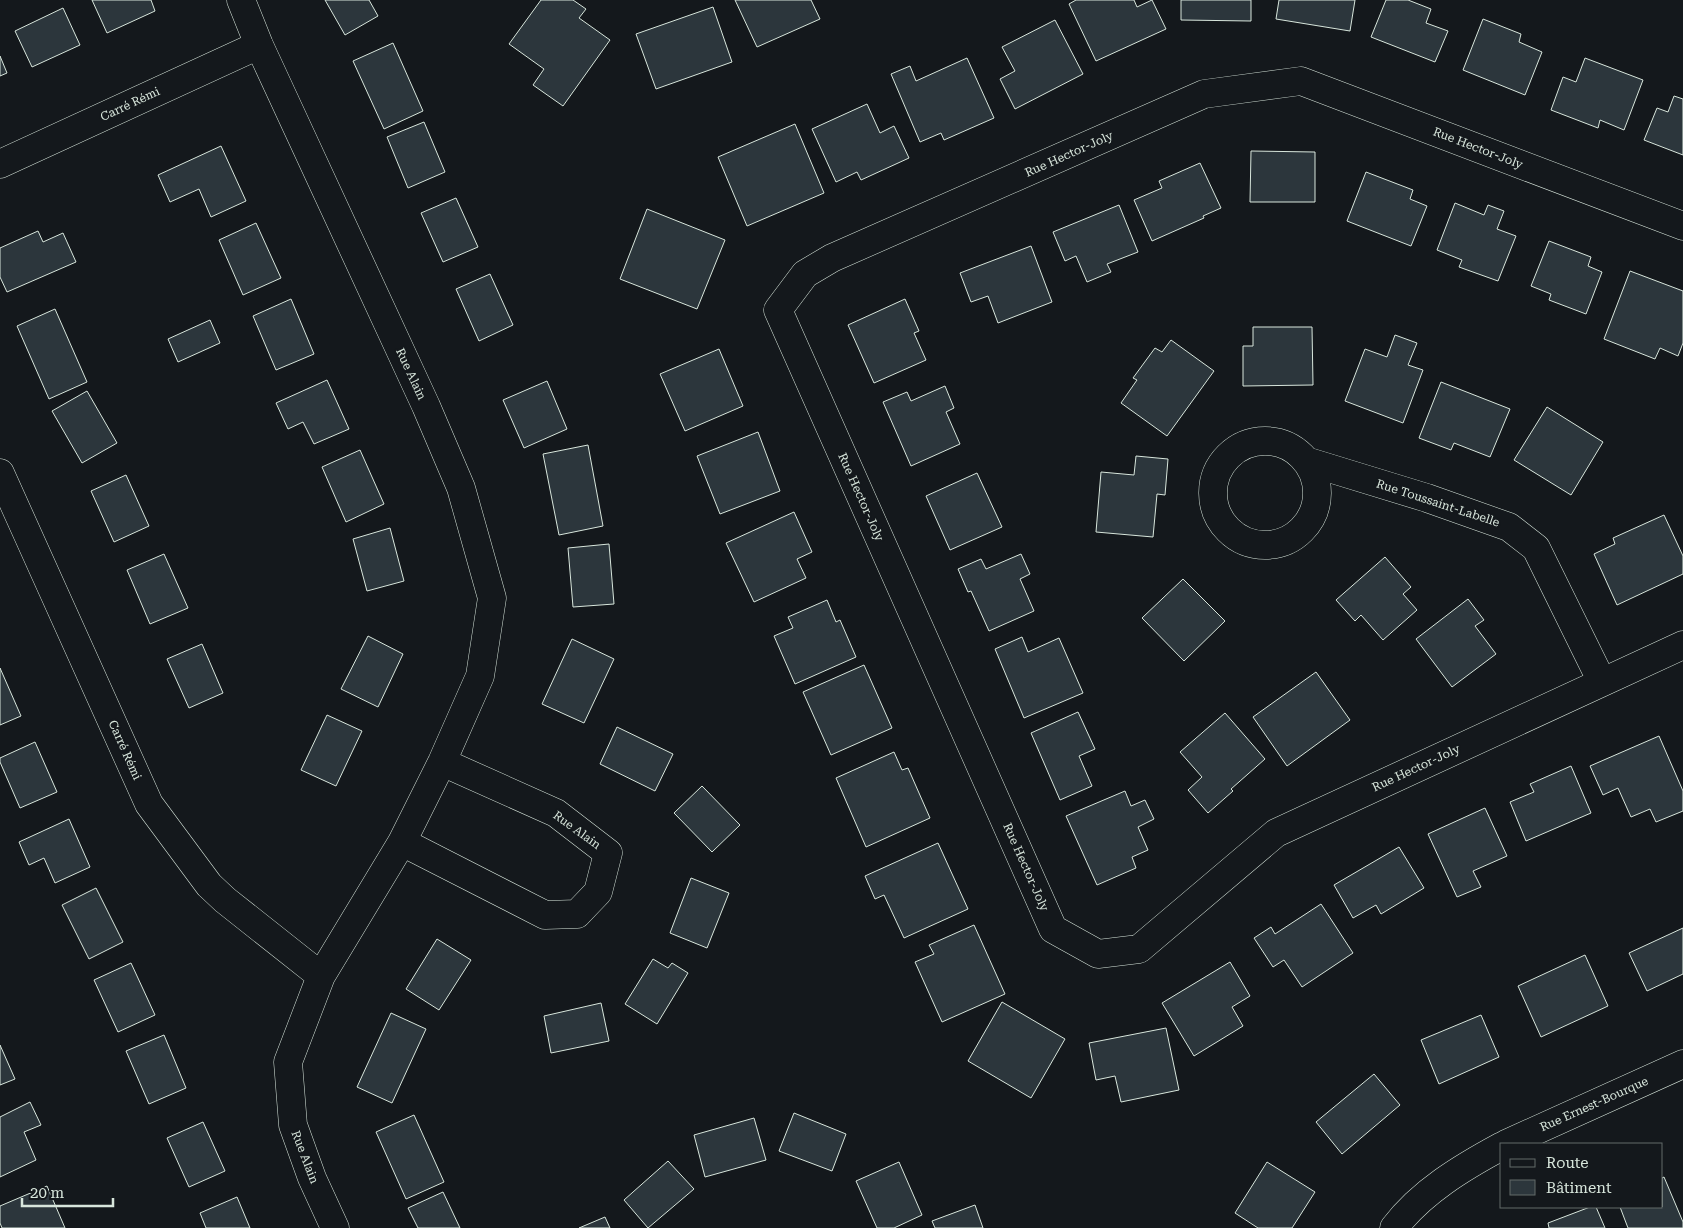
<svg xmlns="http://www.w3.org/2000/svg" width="1683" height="1228" font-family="'Roboto Serif',serif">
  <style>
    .building { fill: #2c363c; stroke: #d8e6dc }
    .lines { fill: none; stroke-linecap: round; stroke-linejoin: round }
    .street-casing { stroke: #d8e6dc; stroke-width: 29 }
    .street { stroke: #14181c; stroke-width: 28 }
    .labels { text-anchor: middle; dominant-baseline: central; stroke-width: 4; stroke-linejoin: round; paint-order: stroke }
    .street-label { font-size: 12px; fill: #d8e6dc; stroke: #14181c }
  </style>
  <rect width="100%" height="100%" fill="#14181c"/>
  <path class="building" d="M92,0H151L155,11L107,33Z
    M325,0H369L378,16L345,35Z
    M541,0H573L586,9L579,18L610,40L563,106L533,85L544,69L509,44Z
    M735,0H811L820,19L757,47Z
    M1076,0H1134L1137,7L1152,0L1166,29L1096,61L1069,4Z
    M1181,0H1251V21L1181,20Z
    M1279,0H1355L1350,31L1276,19Z
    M1386,0H1408L1431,9L1426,23L1448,31L1435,62L1371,37Z
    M713,7L732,62L656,89L636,34Z
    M63,8L80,45L32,67L15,31Z
    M1483,19L1521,34L1519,42L1542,52L1525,95L1463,70Z
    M1055,20L1083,74L1015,109L1000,79L1015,71L1002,47Z
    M393,43L423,111L384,129L353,61Z
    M0,56L7,73L0,76Z
    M967,58L994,118L944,140L941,133L920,142L891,74L910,66L916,81Z
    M1585,58L1643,80L1624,130L1600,120L1598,128L1551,110L1563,77L1576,82Z
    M1674,96L1683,99V155L1644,140L1657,108L1668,112Z
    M867,104L880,133L894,126L909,158L861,180L857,172L836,182L812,129Z
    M424,122L445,172L408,188L387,137Z
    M795,124L824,193L747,226L718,157Z
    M221,146L246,201L211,217L199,189L170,202L158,175Z
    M1251,151L1315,152V202H1250Z
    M1200,163L1221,208L1203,216L1204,218L1152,241L1134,200L1162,188L1159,181Z
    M1366,172L1413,190L1410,199L1427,206L1411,246L1347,221Z
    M456,198L478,247L443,262L421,213Z
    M1455,203L1484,215L1488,205L1504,211L1497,229L1516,236L1498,281L1459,267L1462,260L1437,250Z
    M1119,205L1138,252L1107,264L1111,272L1087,282L1076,256L1065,261L1053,232Z
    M647,209L725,240L697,309L620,279Z
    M256,223L281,278L243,295L219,240Z
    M38,231L43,242L63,233L76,262L7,292L0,277V248Z
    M1549,241L1591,257L1588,266L1602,272L1586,314L1549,300L1551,294L1531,286Z
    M1031,246L1052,302L998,323L988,296L971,302L960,273Z
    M1630,271L1683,291V343L1678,356L1660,348L1655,359L1604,339Z
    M490,274L513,325L479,341L456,289Z
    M291,299L314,354L276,370L253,316Z
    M905,299L919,331L914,333L926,360L874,383L848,325Z
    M55,309L87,382L49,399L17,326Z
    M210,320L220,343L178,362L168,339Z
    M1253,327H1312L1313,385L1243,386V346H1253Z
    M1395,335L1417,343L1408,365L1423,370L1403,423L1345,401L1365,349L1387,357Z
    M1171,340L1214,371L1167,436L1121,403L1137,380L1133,378L1155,348L1162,352Z
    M719,349L743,406L685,431L660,374Z
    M327,380L349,429L314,444L303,422L288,429L276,403Z
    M547,381L567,429L524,448L503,400Z
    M1441,382L1510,409L1490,457L1454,443L1451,450L1419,438Z
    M945,386L954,408L946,412L960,444L911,466L883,402L907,392L911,401Z
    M87,391L117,443L82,463L52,411Z
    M1547,407L1603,442L1571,495L1514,460Z
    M758,432L780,491L720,514L697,456Z
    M588,445L603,526L559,535L543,454Z
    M360,450L384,504L346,522L322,467Z
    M1136,456L1168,459L1165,495L1157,494L1153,537L1096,532L1101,472L1134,475Z
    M977,473L1002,527L950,550L926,496Z
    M126,475L149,526L114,542L91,491Z
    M794,512L812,552L797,559L806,578L754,602L726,543Z
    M1664,515L1683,556V574L1617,605L1594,554L1615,544L1613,538Z
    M390,528L404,581L367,591L353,539Z
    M609,544L614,604L573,607L568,548Z
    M164,554L188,608L150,624L127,570Z
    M1021,554L1030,574L1020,579L1034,611L989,631L971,591L968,592L958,569L981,559L986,569Z
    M1385,557L1411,587L1403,594L1417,610L1383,640L1361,615L1355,621L1336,600Z
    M1183,579L1225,621L1184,661L1142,618Z
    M1468,599L1484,620L1475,626L1496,654L1452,687L1416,639Z
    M827,600L836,622L840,620L856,657L795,684L774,636L793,628L788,617Z
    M368,636L403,654L378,707L341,689Z
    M1022,637L1028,652L1059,638L1083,693L1024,718L995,649Z
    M572,639L614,659L584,723L542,704Z
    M202,644L223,693L189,708L167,659Z
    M864,665L892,728L831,755L803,692Z
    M0,668L21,716L0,725Z
    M1316,672L1350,720L1287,766L1253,717Z
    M1078,712L1095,749L1079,756L1092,786L1060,800L1031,733Z
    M1225,713L1265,759L1231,789L1233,791L1208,813L1188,790L1202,777L1180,752Z
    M327,715L362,731L336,786L301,770Z
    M617,727L673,754L655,791L600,764Z
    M1659,736L1683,791V811L1656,822L1650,809L1631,817L1618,788L1603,795L1590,766Z
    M35,742L57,792L20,808L0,762V758Z
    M894,752L902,770L908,768L930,818L866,847L836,778Z
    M1571,766L1591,813L1526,841L1510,802L1534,792L1530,784Z
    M702,786L740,825L712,852L674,813Z
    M1125,791L1131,806L1145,800L1154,819L1138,827L1148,850L1132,857L1136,868L1097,885L1066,816Z
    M1485,808L1507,856L1473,871L1481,887L1457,897L1428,834Z
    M69,819L90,867L55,883L44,858L29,865L19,842Z
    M938,843L968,909L904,938L884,895L875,899L865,876Z
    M1399,847L1424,888L1381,914L1376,905L1353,918L1334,885Z
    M691,878L729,893L707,948L670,933Z
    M96,888L123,942L89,959L62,905Z
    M1321,904L1353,953L1302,987L1284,960L1273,967L1254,938L1271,927L1275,934Z
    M974,925L1005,994L942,1022L915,962L934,954L929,945Z
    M1683,928V974L1647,991L1629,953Z
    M437,939L471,960L439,1010L406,989Z
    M1585,955L1608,1006L1541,1037L1518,986Z
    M653,959L668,968L672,963L688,973L657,1024L625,1004Z
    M1230,962L1250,996L1232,1007L1243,1026L1194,1056L1162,1003Z
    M131,963L155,1015L118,1032L94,980Z
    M1002,1002L1065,1039L1031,1098L968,1061Z
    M601,1003L609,1041L551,1053L544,1016Z
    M391,1013L426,1029L392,1103L357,1087Z
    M1481,1015L1499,1057L1439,1084L1421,1040Z
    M1166,1028L1179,1090L1121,1102L1115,1076L1096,1080L1089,1043Z
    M164,1035L186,1088L149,1104L126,1051Z
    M0,1045L15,1079L0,1085Z
    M1374,1074L1400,1105L1342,1154L1316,1122Z
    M30,1102L41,1125L24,1132L36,1160L0,1177V1117Z
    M794,1113L846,1134L832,1171L779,1151Z
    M414,1115L444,1182L406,1199L376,1132Z
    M754,1118L766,1160L705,1177L694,1135Z
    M203,1122L225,1171L189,1187L167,1138Z
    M668,1161L694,1189L648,1228L624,1200Z
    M899,1162L922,1215L894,1228H877L856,1181Z
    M1267,1162L1315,1192L1292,1228H1258L1235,1213Z
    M1664,1177L1683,1222V1228H1628L1620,1207H1662V1178Z
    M47,1186L65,1228H2L0,1223V1206Z
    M443,1192L460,1228H418L408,1208Z
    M237,1197L250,1228H206L200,1213Z
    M975,1205L983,1228H935L932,1221Z
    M1590,1207H1596L1605,1228H1549L1548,1223Z
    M605,1217L610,1228H579Z"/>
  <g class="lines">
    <defs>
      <path id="street" d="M241,0L259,45L426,406L461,488L492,598L480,676L442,762L402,842L321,976L288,1062L293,1125L312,1178L335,1228
        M0,164L259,45
        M1683,226L1301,81L1204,94L832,258L805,274L778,310L1053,929L1098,954L1139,949L1276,833L1683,645
        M1213 493a52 52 0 1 1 104 0a52 52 0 1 1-104 0Z
        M1306,461L1427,498L1509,527L1536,548L1602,682
        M0,473L149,804L209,885L225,900L321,976
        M402,842L545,915L577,914L598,892L608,853L556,813L442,762
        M1506,1144L1683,1064
        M1394,1228C1421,1192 1463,1167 1502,1146"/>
    </defs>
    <use href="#street" class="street-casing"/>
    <use href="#street" class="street"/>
  </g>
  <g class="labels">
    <g class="street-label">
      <text transform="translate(130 104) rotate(-25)">Carré Rémi</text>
      <text transform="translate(1478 148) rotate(21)">Rue Hector-Joly</text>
      <text transform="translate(1069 154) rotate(-24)">Rue Hector-Joly</text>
      <text transform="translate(411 374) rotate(65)">Rue Alain</text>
      <text transform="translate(861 497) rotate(66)">Rue Hector-Joly</text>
      <text transform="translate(1438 503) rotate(18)">Rue Toussaint-Labelle</text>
      <text transform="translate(125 750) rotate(66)">Carré Rémi</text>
      <text transform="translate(1416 768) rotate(-25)">Rue Hector-Joly</text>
      <text transform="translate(577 830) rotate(36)">Rue Alain</text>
      <text transform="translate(1026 867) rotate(66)">Rue Hector-Joly</text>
      <text transform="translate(1594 1104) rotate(-24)">Rue Ernest-Bourque</text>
      <text transform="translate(305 1157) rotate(69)">Rue Alain</text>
    </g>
  </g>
  <rect x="1500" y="1143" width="162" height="65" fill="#14181c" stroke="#626a69"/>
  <rect x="1510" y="1159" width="25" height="8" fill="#14181c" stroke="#626a69"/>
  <text x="1546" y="1168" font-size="15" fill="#d8e6dc">Route</text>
  <rect x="1510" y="1180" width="25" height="15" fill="#2c363c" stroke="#626a69"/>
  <text x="1546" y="1193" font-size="15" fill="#d8e6dc">Bâtiment</text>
  <path d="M22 1198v8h91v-8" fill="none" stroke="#d8e6dc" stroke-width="2.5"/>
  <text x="30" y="1198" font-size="15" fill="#d8e6dc" stroke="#14181c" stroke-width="4" paint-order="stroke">20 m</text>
</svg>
